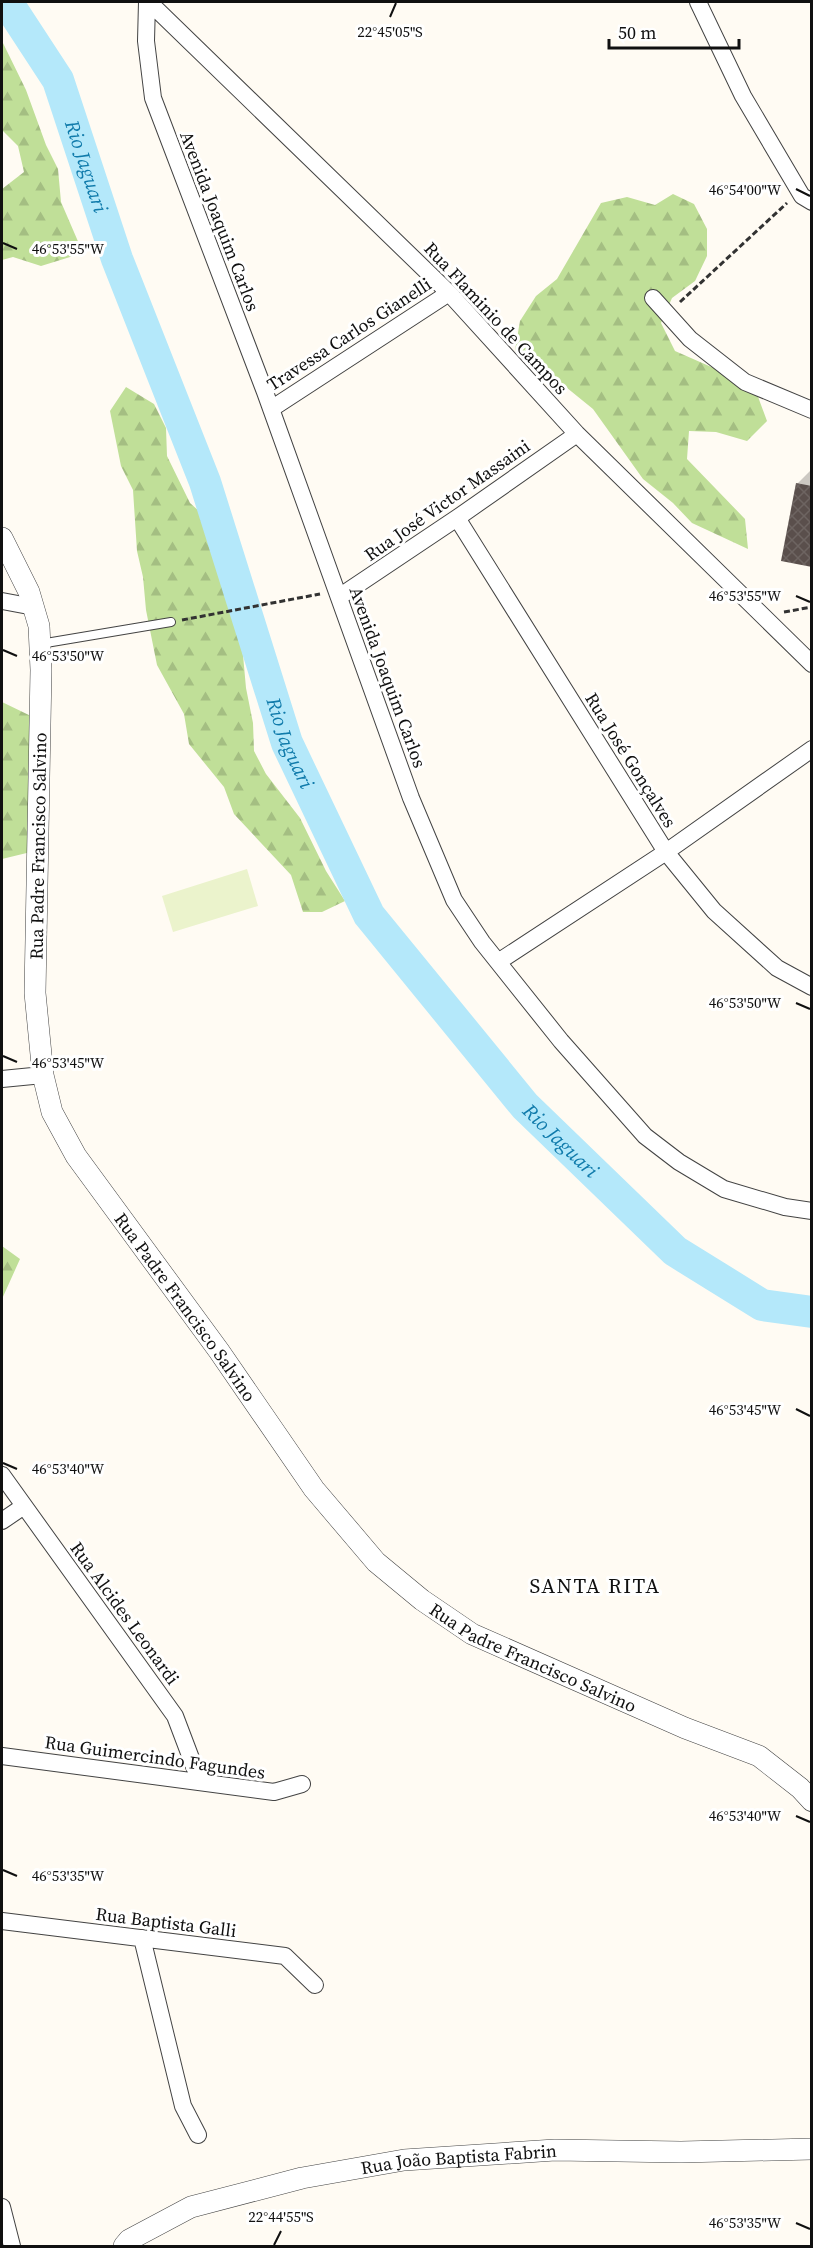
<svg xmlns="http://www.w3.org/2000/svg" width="813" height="2248" font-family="'Source Serif 4',serif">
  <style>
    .forest { fill: url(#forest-firs) }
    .pitch { fill: #ebf3cc }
    .shadow { fill: #0003 }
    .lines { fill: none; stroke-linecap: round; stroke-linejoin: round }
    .river { stroke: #b4e8fa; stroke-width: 32 }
    .building { fill: url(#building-cross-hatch) }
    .service-casing { stroke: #434343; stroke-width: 10 }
    .minor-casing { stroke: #434343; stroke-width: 18 }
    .tertiary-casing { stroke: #434343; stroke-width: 22 }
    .path { stroke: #323232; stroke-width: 3; stroke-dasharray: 6 3; stroke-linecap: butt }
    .service { stroke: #fff; stroke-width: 8 }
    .minor { stroke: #fff; stroke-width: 16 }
    .tertiary { stroke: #fff; stroke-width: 21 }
    .ticks { fill: none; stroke: #101010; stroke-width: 2 }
    .labels { text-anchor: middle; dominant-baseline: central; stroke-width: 6; stroke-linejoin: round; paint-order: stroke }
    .street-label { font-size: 18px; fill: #101010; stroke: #fff }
    .water-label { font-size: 20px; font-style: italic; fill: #107bab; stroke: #fff }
    .quarter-label { font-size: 21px; letter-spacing: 1.5px; fill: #101010; stroke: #fff }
    .ticks-label { font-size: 15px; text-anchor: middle; fill: #101010; stroke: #fff; stroke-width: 6; stroke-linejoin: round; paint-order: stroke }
  </style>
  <defs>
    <pattern id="forest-firs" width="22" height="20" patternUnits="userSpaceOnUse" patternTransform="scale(1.5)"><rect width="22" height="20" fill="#c0df98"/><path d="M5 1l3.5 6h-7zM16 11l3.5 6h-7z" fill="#a4be82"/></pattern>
    <pattern id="building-cross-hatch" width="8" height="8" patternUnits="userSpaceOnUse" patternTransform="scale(1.5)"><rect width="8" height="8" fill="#5a4f4c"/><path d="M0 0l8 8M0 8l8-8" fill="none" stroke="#6d6461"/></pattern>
  </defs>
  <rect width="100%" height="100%" fill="#fffbf3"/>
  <path class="forest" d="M2,41L26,90L46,145L58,169L61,202L83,253L41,266L13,257L2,260V189L24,172L18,146L2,130Z
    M673,194L694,204L707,229V256L695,281L672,298L661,323L675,351L725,373L757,394L767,421L747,441L716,432L689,431L687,459L745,519L748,549L692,523L673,503L643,479L593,409L540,366L515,350L520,321L536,296L557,279L601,203L627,197L655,205Z
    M126,387L154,404L166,428L167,456L190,503L210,521L222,572L227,602L237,629L243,655L246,688L253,723L254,751L266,774L300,818L326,871L345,901L322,912H303L291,875L234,814L224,787L189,744L184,714L157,665L146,610L143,577L137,551L133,490L121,466L110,411Z
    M2,702L33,717L39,850L2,859Z
    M2,1246L20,1259L2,1299Z"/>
  <path class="pitch" d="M247,869L258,906L173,932L162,896Z"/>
  <path class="shadow" d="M812,469V565L797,484Z"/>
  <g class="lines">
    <path class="river" id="s1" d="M7,2L58,80L117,259L205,482L287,743L369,915L525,1106L675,1251L762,1305L812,1312"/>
  </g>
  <path class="building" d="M796,483L812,486V567L781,561Z"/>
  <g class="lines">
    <defs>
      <path id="service" d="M40,644L171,622"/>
      <path id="minor" d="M147,2L146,41L153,98L265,392L411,798L454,900L482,942L561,1041L645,1136L679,1162L724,1189L785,1207L812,1211
        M149,2L449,293L577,434L812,664
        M698,2L743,96L802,196L812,202
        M653,298L690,339L745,382L812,410
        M271,409L449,293
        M457,518L666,852L714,911L777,968L812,987
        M339,597L457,518L577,434
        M2,601L34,607
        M498,962L666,852L812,749
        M2,1079L43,1075
        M2,1475L175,1716L200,1782
        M2,1521L24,1506
        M2,1756L274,1792L302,1784
        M2,1921L285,1956L315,1985
        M142,1938L183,2106L198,2135
        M2,2207L12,2246"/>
      <g id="tertiary">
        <path id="s2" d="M2,538L29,592L39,626L41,670L35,993L43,1075L52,1112L76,1156L219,1351L314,1489L376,1562L422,1600L472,1634L685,1728L759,1756L800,1788L812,1801"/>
        <path id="s3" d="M124,2246L129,2240L191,2207L302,2178L404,2160L555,2150L681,2152L812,2149"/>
      </g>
    </defs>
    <use href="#service" class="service-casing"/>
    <use href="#minor" class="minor-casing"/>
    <use href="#tertiary" class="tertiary-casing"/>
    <path class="path" d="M680,302L787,203
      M784,612L812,607
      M182,620L320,594"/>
    <use href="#service" class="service"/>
    <use href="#minor" class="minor"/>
    <use href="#tertiary" class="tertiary"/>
  </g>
  <path class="ticks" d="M390,17L396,3M796,189L810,196M3,243L17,249M796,596L810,602M3,650L17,656M796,1003L810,1009M3,1056L17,1062M796,1409L810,1416M3,1463L17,1469M796,1816L810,1822M3,1870L17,1876M796,2223L810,2229M274,2245L281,2231"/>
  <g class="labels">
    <g class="street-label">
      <text transform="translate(220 221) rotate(69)">Avenida Joaquim Carlos</text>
      <text transform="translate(496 318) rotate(47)">Rua Flaminio de Campos</text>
      <text transform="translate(349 334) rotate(-33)">Travessa Carlos Gianelli</text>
      <text transform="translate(447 500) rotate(-35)">Rua José Victor Massaini</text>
      <text transform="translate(388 677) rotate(70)">Avenida Joaquim Carlos</text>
      <text transform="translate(631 760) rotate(58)">Rua José Gonçalves</text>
      <text transform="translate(38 846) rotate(-89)">Rua Padre Francisco Salvino</text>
      <text stroke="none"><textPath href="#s2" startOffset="820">Rua Padre Francisco Salvino</textPath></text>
      <text transform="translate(125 1613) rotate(54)">Rua Alcides Leonardi</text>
      <text stroke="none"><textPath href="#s2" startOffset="1324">Rua Padre Francisco Salvino</textPath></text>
      <text transform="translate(155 1757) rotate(8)">Rua Guimercindo Fagundes</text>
      <text transform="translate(166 1922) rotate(7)">Rua Baptista Galli</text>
      <text stroke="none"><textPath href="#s3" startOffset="351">Rua João Baptista Fabrin</textPath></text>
    </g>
    <g class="water-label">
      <text stroke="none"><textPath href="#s1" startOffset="184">Rio Jaguari</textPath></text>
      <text stroke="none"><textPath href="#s1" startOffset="796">Rio Jaguari</textPath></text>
      <text stroke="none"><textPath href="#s1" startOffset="1282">Rio Jaguari</textPath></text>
    </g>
    <g class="quarter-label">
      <text x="595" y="1585">SANTA RITA</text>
    </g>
  </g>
  <g class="ticks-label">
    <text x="390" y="37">22°45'05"S</text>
    <text x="745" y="195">46°54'00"W</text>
    <text x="68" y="254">46°53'55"W</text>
    <text x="745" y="601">46°53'55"W</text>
    <text x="68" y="661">46°53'50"W</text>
    <text x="745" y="1008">46°53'50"W</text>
    <text x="68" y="1068">46°53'45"W</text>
    <text x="745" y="1415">46°53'45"W</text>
    <text x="68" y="1474">46°53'40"W</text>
    <text x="745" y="1821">46°53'40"W</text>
    <text x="68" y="1881">46°53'35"W</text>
    <text x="281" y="2222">22°44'55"S</text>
    <text x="745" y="2228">46°53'35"W</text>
  </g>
  <rect width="813" height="2248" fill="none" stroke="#101010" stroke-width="6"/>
  <path d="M609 39v9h130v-9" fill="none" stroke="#101010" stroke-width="3"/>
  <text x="618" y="39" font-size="18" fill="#101010" stroke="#ffffff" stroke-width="4.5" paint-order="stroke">50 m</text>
</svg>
